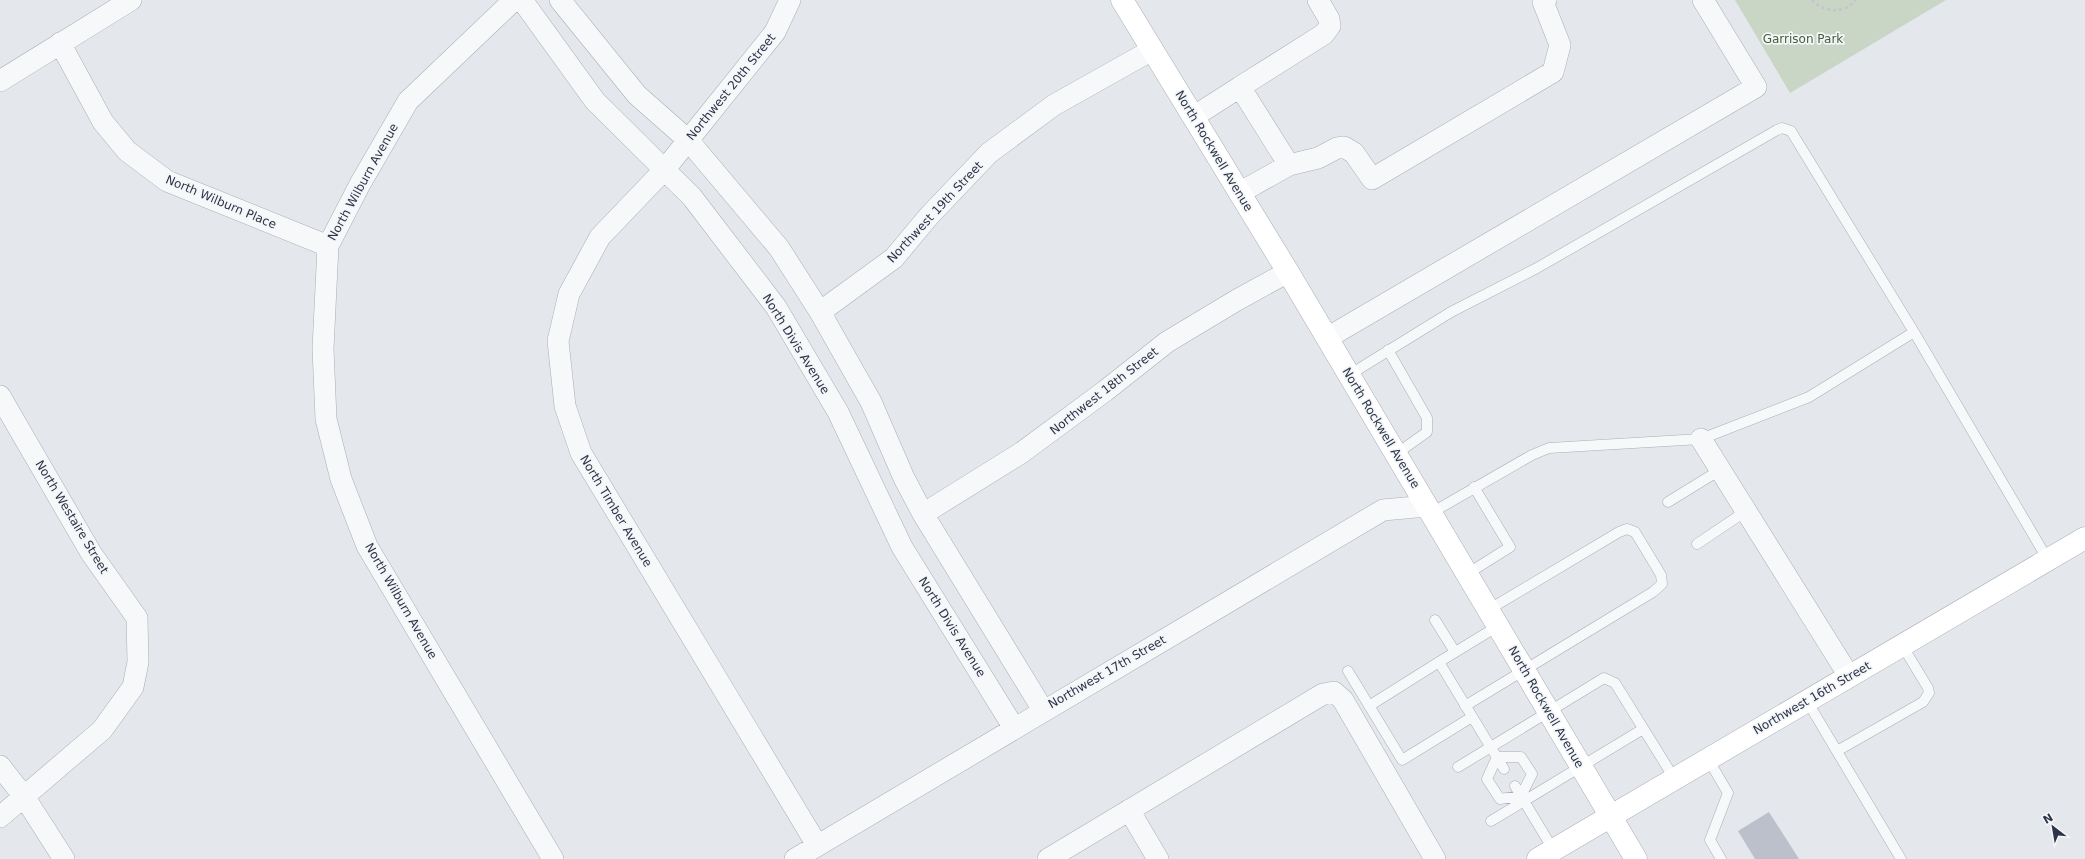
<svg xmlns="http://www.w3.org/2000/svg" width="2085" height="859" font-family="'DejaVu Sans',sans-serif">
  <style>
    .green { fill: #c9d6c5 }
    .building { fill: #bbc0ca }
    .lines { fill: none; stroke-linecap: round; stroke-linejoin: round }
    .lane-casing { stroke: #a9aeb7; stroke-width: 11 }
    .street-casing { stroke: #a9aeb7; stroke-width: 22 }
    .secondary-casing { stroke: #a9aeb7; stroke-width: 23 }
    .path { stroke: #c2c5cb; stroke-width: 2.5; stroke-dasharray: 3 3; stroke-linecap: butt }
    .lane { stroke: #f7f8fa; stroke-width: 10 }
    .street { stroke: #f7f8fa; stroke-width: 21 }
    .secondary { stroke: #fff; stroke-width: 22 }
    .labels { text-anchor: middle; dominant-baseline: central; stroke-width: 3.5; stroke-linejoin: round; paint-order: stroke }
    .park-label { font-size: 12px; fill: #3f6138; stroke: #f4f6f9 }
    .street-label { font-size: 12px; fill: #2b3445; stroke: #f4f6f9 }
  </style>
  <rect width="100%" height="100%" fill="#e4e7ec"/>
  <path class="green" d="M1735,0H1946L1790,93Z"/>
  <path class="building" d="M1769,812L1799,859H1755L1738,831Z"/>
  <g class="lines">
    <defs>
      <path id="lane" d="M1388,350L1427,418V432L1396,454
        M1349,375L1451,312L1537,268L1777,130L1782,128L1791,131L1914,332
        M1668,502L1720,470
        M1431,513L1532,455L1549,448L1701,439L1809,397L1914,332L2048,560
        M1697,544L1746,511
        M1467,574L1510,547L1474,487
        M1435,620L1455,652
        M1498,626L1439,662L1504,769
        M1348,671L1402,760L1472,717
        M1807,701L1901,859
        M1369,706L1439,662
        M1465,706L1653,592L1662,584L1661,575L1635,532L1627,529L1619,532L1488,610
        M1837,751L1923,702L1929,693L1928,688L1902,645
        M1497,757L1487,779L1500,799L1521,796
        M1497,757H1521L1532,774L1521,796
        M1708,759L1728,793L1710,840L1721,859
        M1458,767L1604,678L1615,683L1674,778
        M1515,786L1554,851
        M1491,821L1643,729"/>
      <path id="street" d="M514,0L408,101L360,184L328,246L323,349L326,419L341,479L367,546L553,859
        M522,0L595,101L692,197L776,307L838,412L902,547L1014,728
        M560,0L637,95L688,140L779,248L820,312L871,402L904,478L923,514L1043,710
        M790,0L775,32L665,169L600,237L569,294L558,341L565,406L581,453L817,845
        M60,43L103,122L127,151L167,181L328,246
        M0,81L131,0
        M1240,87L1324,34L1330,26L1329,19L1318,0
        M1193,117L1240,87L1289,165
        M1239,193L1289,165L1318,158L1337,148L1344,147L1354,153L1372,179L1553,72L1560,45L1543,2L1546,0
        M820,312L894,258L929,216L989,153L1054,105L1152,50
        M1327,338L1756,87L1703,0
        M0,396L91,553L137,618L138,662L133,687L102,730L0,817
        M1701,439L1849,676
        M923,514L1021,453L1105,391L1167,342L1237,300L1288,272
        M0,766L25,798L64,859
        M1129,810L1158,859
        M795,859L1383,510L1427,506
        M1048,859L1323,694L1334,692L1343,700L1435,859"/>
      <path id="secondary" d="M1122,0L1288,272L1636,859
        M1538,859L2085,538"/>
    </defs>
    <use href="#lane" class="lane-casing"/>
    <use href="#street" class="street-casing"/>
    <use href="#secondary" class="secondary-casing"/>
    <path class="path" d="M1812,0C1824,13 1844,14 1856,0"/>
    <use href="#lane" class="lane"/>
    <use href="#street" class="street"/>
    <use href="#secondary" class="secondary"/>
  </g>
  <g class="labels">
    <g class="park-label">
      <text x="1803" y="39">Garrison Park</text>
    </g>
    <g class="street-label">
      <text transform="translate(731 87) rotate(-51)">Northwest 20th Street</text>
      <text transform="translate(1214 151) rotate(59)">North Rockwell Avenue</text>
      <text transform="translate(363 182) rotate(-61)">North Wilburn Avenue</text>
      <text transform="translate(221 202) rotate(23)">North Wilburn Place</text>
      <text transform="translate(935 212) rotate(-47)">Northwest 19th Street</text>
      <text transform="translate(796 344) rotate(58)">North Divis Avenue</text>
      <text transform="translate(1104 391) rotate(-38)">Northwest 18th Street</text>
      <text transform="translate(1381 428) rotate(59)">North Rockwell Avenue</text>
      <text transform="translate(616 511) rotate(59)">North Timber Avenue</text>
      <text transform="translate(72 517) rotate(59)">North Westaire Street</text>
      <text transform="translate(401 601) rotate(60)">North Wilburn Avenue</text>
      <text transform="translate(952 627) rotate(58)">North Divis Avenue</text>
      <text transform="translate(1107 672) rotate(-30)">Northwest 17th Street</text>
      <text transform="translate(1812 698) rotate(-30)">Northwest 16th Street</text>
      <text transform="translate(1546 707) rotate(60)">North Rockwell Avenue</text>
    </g>
  </g>
  <g transform="translate(2053 827) rotate(329)" stroke="#f4f6f9" stroke-width="3" paint-order="stroke">
  <path d="M0-3L7 15L0 10L-7 15Z" fill="#2b3445"/>
  <text y="-6" font-size="11" font-weight="bold" text-anchor="middle" fill="#2b3445">N</text>
  </g>
</svg>
